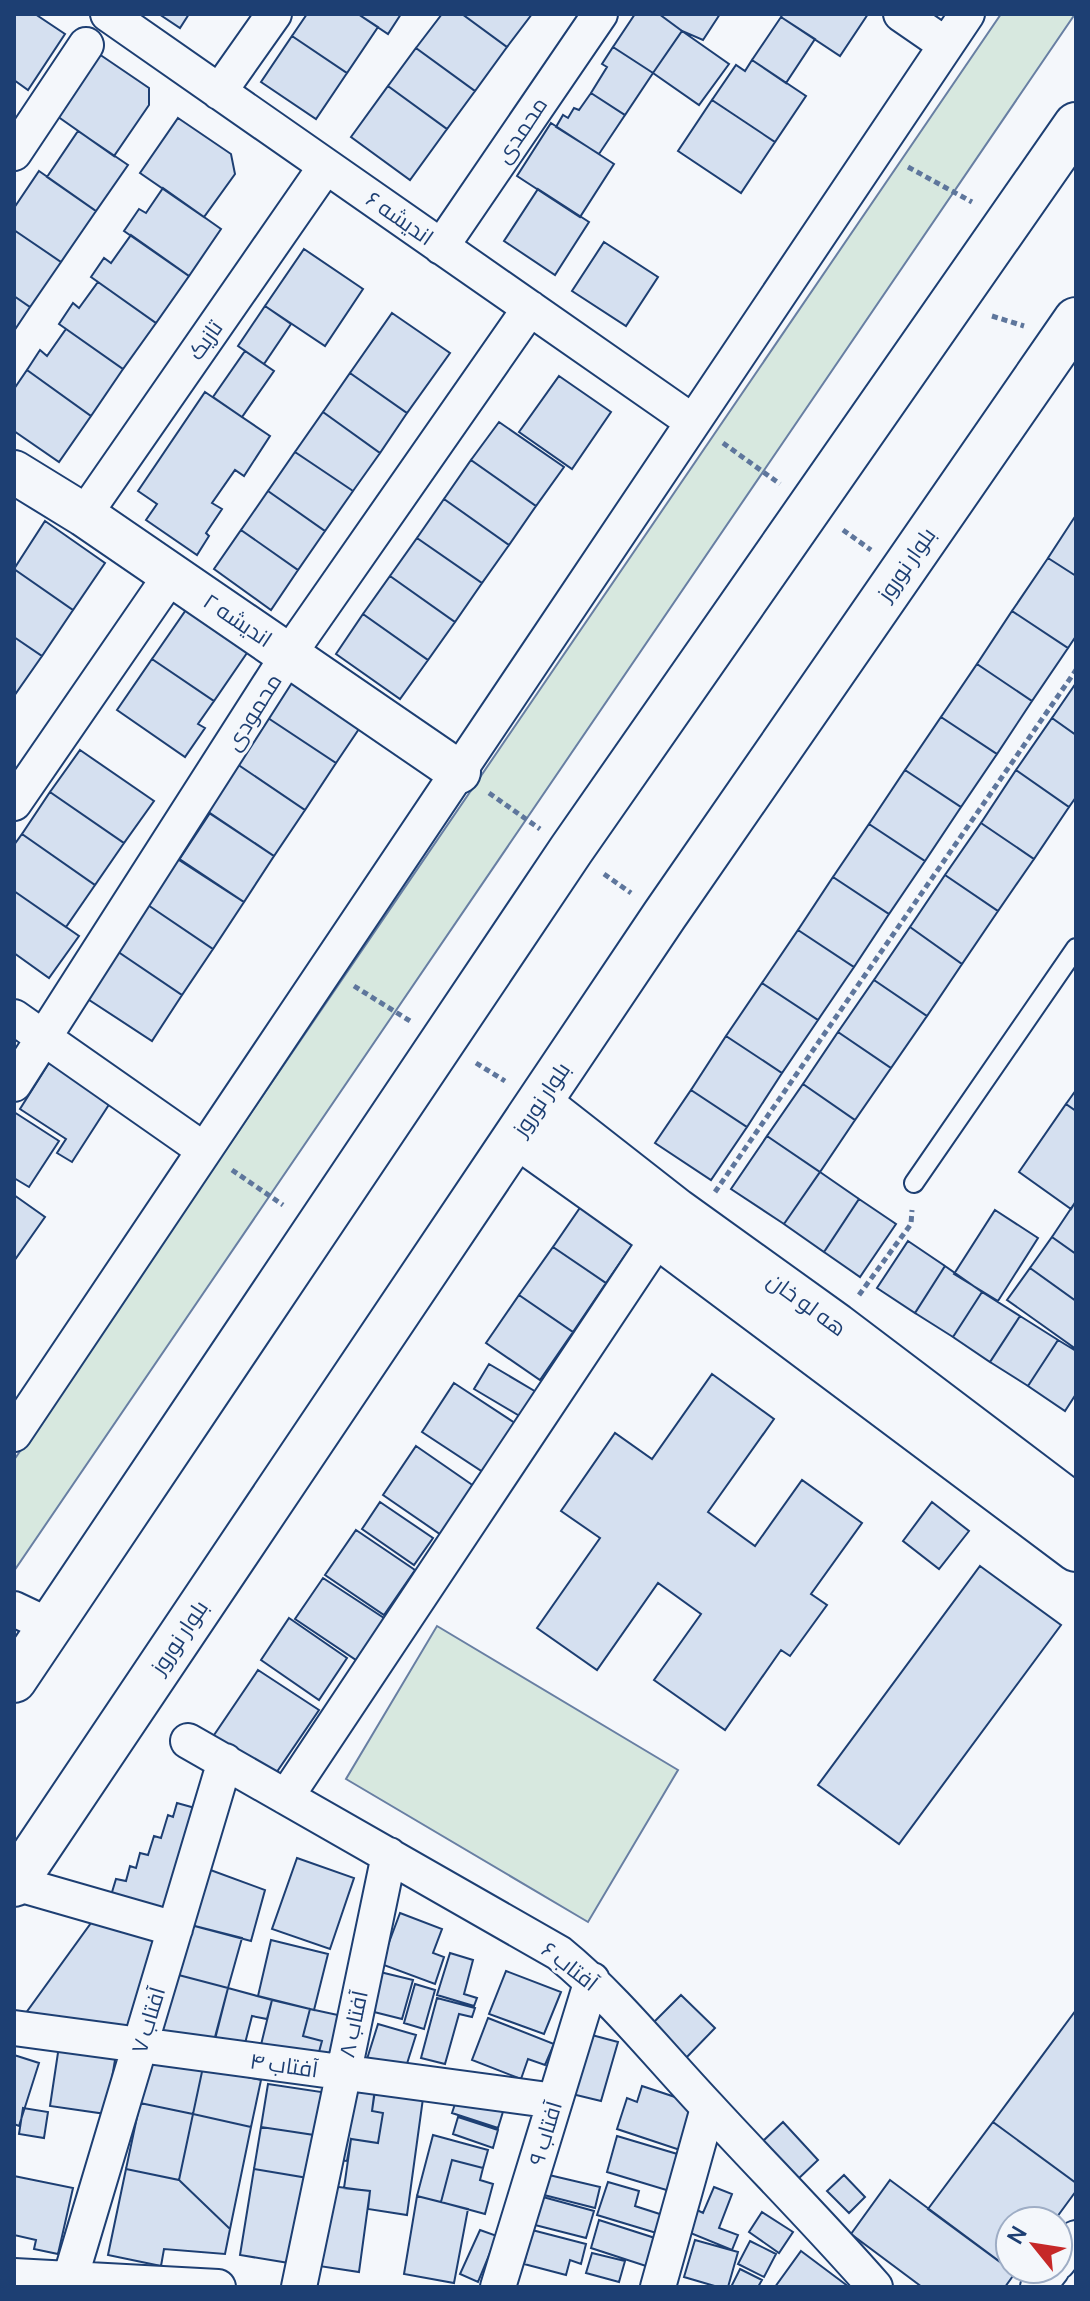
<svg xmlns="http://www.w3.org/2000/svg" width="1090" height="2301" font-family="Manrope,Cairo,sans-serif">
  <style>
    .green { fill: #d7e8df; stroke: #687fa3; stroke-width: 2 }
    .building { fill: #d5e0f0; stroke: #1d3f73; stroke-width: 2 }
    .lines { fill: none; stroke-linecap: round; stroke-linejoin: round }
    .service-casing { stroke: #1d3f73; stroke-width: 22 }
    .minor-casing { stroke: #1d3f73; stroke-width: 38 }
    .tertiary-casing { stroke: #1d3f73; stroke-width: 46 }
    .secondary-casing { stroke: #1d3f73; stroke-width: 48 }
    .path { stroke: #5e769c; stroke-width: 5; stroke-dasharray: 6 4; stroke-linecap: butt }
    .service { stroke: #f4f7fb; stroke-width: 18 }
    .minor { stroke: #f4f7fb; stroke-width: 34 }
    .tertiary { stroke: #f4f7fb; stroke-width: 42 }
    .secondary { stroke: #f4f7fb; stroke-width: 44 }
    .labels { text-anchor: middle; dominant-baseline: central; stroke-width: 6; stroke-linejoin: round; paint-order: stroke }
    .street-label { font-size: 22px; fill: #1d3f73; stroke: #f4f7fb }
  </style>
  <rect width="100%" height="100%" fill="#f4f7fb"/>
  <path class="green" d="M1001,14H1075L14,1571V1460Z
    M437,1626L678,1770L588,1922L346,1779Z"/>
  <path class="building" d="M14,14H35L65,34L28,90L14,80Z
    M159,14H189L180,28Z
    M307,14H358L378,27L347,73L292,36Z
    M358,14H401L388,34Z
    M442,14H462L507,47L475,91L416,48Z
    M462,14H532L507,47Z
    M635,14H659L682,31L653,73L613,47Z
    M659,14H720L703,40L682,31Z
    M783,14H868L840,56L781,17Z
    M781,17L815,39L786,83L752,60Z
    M682,31L729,64L699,105L653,73Z
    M292,36L347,73L316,119L261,82Z
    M613,47L653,73L625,115L591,93L607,67L602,64Z
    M416,48L475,91L447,129L388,86Z
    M99,54L149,88V105L114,156L57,116Z
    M752,60L806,96L775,142L712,100L736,65L745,71Z
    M388,86L447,129L410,180L351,137Z
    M591,93L625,115L599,154L556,127L563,115L568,118L574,108L579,110Z
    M712,100L775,142L741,193L678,151Z
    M178,118L231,154L235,174L204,217L140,173Z
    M551,123L614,164L580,217L517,176Z
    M78,131L128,165L96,211L47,177Z
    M39,171L96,211L61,262L14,230V208Z
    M163,188L221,229L189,276L124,231L139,209L146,213Z
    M538,189L589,222L555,275L504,241Z
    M14,230L61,262L30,307L14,296Z
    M131,235L189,276L156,323L91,277L104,258L111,263Z
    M604,242L658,277L626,326L572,291Z
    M304,249L363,289L325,346L265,306Z
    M98,282L156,323L123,369L59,324L73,303L79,308Z
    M14,296L30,307L14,331Z
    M265,306L291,324L264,364L238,346Z
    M392,313L450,353L407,413L350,373Z
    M66,329L123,369L91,416L27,370L40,350L47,356Z
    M245,351L274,371L242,417L213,397Z
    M27,370L91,416L59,462L14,431V389Z
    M350,373L407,413L380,453L323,412Z
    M559,376L611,412L572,469L519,432Z
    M205,392L270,436L244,476L235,470L212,503L222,509L206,533L209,536L197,555L146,520L157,504L138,491Z
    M323,412L380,453L353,491L295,452Z
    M499,422L564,467L536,506L471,460Z
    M295,452L353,491L325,531L268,491Z
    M471,460L536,506L509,545L444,499Z
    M268,491L325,531L298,570L241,530Z
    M444,499L509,545L482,583L417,538Z
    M1076,515V576L1048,558Z
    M45,521L105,563L73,610L14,569Z
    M241,530L298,570L271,610L214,569Z
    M417,538L482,583L455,622L390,576Z
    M1048,558L1076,576V636L1068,648L1012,611Z
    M14,569L73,610L42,656L14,637Z
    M390,576L455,622L428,660L363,614Z
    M188,607L249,650L214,701L152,659Z
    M1012,611L1068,648L1032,701L977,664Z
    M363,614L428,660L400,699L336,654Z
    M14,637L42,656L14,696Z
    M152,659L214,701L198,724L205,728L185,757L117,710Z
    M977,664L1032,701L997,754L941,717Z
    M295,669L367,717L336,763L265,716Z
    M1076,683V735L1052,718Z
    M265,716L336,763L305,810L234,762Z
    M941,717L997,754L961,807L905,770Z
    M1052,718L1076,735V797L1069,807L1016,770Z
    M80,750L154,801L124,843L50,792Z
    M234,762L305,810L274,856L203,809Z
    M905,770L961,807L925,861L869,824Z
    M1016,770L1069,807L1034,859L981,823Z
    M50,792L124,843L95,885L22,834Z
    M210,813L274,856L244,902L179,860Z
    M981,823L1034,859L998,911L945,875Z
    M869,824L925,861L889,914L833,877Z
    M22,834L95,885L66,927L14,891V845Z
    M172,854L244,902L213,949L142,901Z
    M945,875L998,911L962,964L910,927Z
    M833,877L889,914L854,967L798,930Z
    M14,891L79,936L49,978L14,953Z
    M142,901L213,949L182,995L111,947Z
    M910,927L962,964L927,1016L874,980Z
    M798,930L854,967L818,1020L762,983Z
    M111,947L182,995L152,1041L80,994Z
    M874,980L927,1016L891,1068L838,1032Z
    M762,983L818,1020L782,1073L726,1036Z
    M838,1032L891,1068L855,1120L803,1084Z
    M726,1036L782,1073L747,1127L691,1090Z
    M49,1063L110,1103L72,1162L57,1153L66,1139L20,1109Z
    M803,1084L855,1120L820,1172L767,1136Z
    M691,1090L747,1127L711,1180L655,1143Z
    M1076,1090V1111L1066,1104Z
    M1066,1104L1076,1111V1201L1071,1209L1019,1172Z
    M14,1112L59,1141L29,1187L14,1178Z
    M767,1136L820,1172L784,1224L731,1189Z
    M820,1172L859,1199L824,1252L784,1224Z
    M14,1195L45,1217L14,1261Z
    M586,1199L639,1235L606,1283L553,1247Z
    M859,1199L896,1224L860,1277L824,1252Z
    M1074,1204L1076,1206V1254L1052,1237Z
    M995,1210L1038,1238L998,1301L954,1274Z
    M1052,1237L1076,1254V1301L1030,1268Z
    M908,1241L945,1266L915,1313L877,1288Z
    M553,1247L606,1283L573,1332L519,1295Z
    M945,1266L982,1292L953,1337L915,1313Z
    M1030,1268L1076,1301V1349L1007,1300Z
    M982,1292L1020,1316L990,1362L953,1337Z
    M519,1295L573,1332L540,1380L486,1343Z
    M1020,1316L1058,1340L1028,1386L990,1362Z
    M1058,1340L1076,1351V1394L1065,1411L1028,1386Z
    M489,1364L543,1396L528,1421L474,1389Z
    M712,1374L774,1419L708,1512L755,1546L802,1480L862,1523L811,1594L827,1605L790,1656L781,1650L725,1730L654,1680L701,1614L658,1583L597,1670L537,1628L600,1538L561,1511L615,1433L652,1459Z
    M454,1383L518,1425L486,1474L422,1432Z
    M416,1446L481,1491L447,1539L383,1495Z
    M380,1502L433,1538L414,1565L362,1529Z
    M932,1502L969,1531L939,1569L903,1541Z
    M356,1530L415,1570L384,1615L325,1575Z
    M980,1566L1061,1625L899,1844L818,1785Z
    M323,1578L387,1620L359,1662L295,1619Z
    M289,1618L347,1658L319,1700L261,1660Z
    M258,1670L319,1710L270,1782L210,1741Z
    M177,1803L195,1808L163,1918L109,1902L116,1879L126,1881L130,1866L136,1868L140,1853L148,1855L154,1836L161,1838L168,1815L173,1817Z
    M297,1858L354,1878L330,1949L272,1929Z
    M205,1868L265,1890L251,1941L187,1924Z
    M99,1912L159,1930L126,2031L23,2017Z
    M400,1913L442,1929L433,1953L444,1957L435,1984L381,1964Z
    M187,1924L242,1938L228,1988L171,1973Z
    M271,1940L328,1954L314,2010L258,1996Z
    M450,1953L473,1960L464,1994L477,1998L474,2006L437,1995Z
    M506,1971L561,1992L544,2034L489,2014Z
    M380,1972L413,1980L402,2019L370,2011Z
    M171,1973L228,1988L211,2052L154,2037Z
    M415,1984L435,1990L424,2029L404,2023Z
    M228,1988L272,2000L267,2019L252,2016L240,2063L211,2055Z
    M681,1995L715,2028L684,2060L650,2026Z
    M437,1998L475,2008L472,2017L459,2014L445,2064L421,2058Z
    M272,2000L310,2009L303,2036L322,2041L314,2070L258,2057Z
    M310,2009L347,2017L333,2075L314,2070L322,2041L303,2036Z
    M1076,2010V2183L993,2122Z
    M488,2018L554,2044L545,2065L528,2059L521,2079L472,2060Z
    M378,2024L416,2035L405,2070L367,2059Z
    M588,2034L618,2042L601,2101L572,2094Z
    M59,2046L116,2054L106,2114L50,2106Z
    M14,2055L39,2063L19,2126L14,2124Z
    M150,2056L203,2067L193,2114L140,2103Z
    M203,2067L261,2080L251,2127L193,2114Z
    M463,2080L509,2092L498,2128L452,2113Z
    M268,2084L328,2093L321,2136L261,2127Z
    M348,2084L375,2088L372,2111L383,2113L378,2143L351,2139L347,2161L337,2160Z
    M376,2084L424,2091L407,2215L368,2209L370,2191L344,2188L351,2139L378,2143L383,2113L372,2111Z
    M642,2086L699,2105L683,2151L617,2129L627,2098L637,2102Z
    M140,2103L193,2114L179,2180L126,2169Z
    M23,2108L48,2112L44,2138L19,2134Z
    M193,2114L251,2127L230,2229L179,2180Z
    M458,2117L498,2130L493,2148L453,2134Z
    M783,2122L818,2160L797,2180L762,2142Z
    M993,2122L1076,2183V2191L1054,2221H1010V2269H1018L1015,2273L928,2209Z
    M261,2127L321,2136L314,2179L254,2169Z
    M433,2135L488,2150L483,2168L452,2160L441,2202L417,2196Z
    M617,2136L684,2156L673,2192L607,2172Z
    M452,2160L483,2168L480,2180L493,2184L485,2214L441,2202Z
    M126,2169L179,2180L230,2229L225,2254L164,2249L161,2266L108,2255Z
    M254,2169L314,2179L301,2265L240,2255Z
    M549,2175L600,2187L595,2208L544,2195Z
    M844,2175L865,2197L849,2213L827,2191Z
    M14,2176L73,2188L58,2254L34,2249L36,2240L14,2235Z
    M890,2180L1015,2273L1005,2287H922L851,2234Z
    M608,2182L639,2191L635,2206L669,2217L663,2235L597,2215Z
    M331,2186L370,2191L359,2272L319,2266Z
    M714,2187L732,2194L719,2228L738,2235L732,2250L688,2232L697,2210L703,2213Z
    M417,2196L468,2209L454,2283L404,2274Z
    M543,2197L594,2211L586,2238L535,2225Z
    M762,2212L793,2232L779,2253L749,2232Z
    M599,2220L658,2239L649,2267L591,2248Z
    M480,2230L497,2236L478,2282L460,2274Z
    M532,2230L586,2244L581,2264L570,2260L566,2275L524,2264Z
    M695,2240L738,2252L728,2287H718L684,2277Z
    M750,2241L776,2254L764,2277L738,2264Z
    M801,2251L849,2287H775Z
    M592,2253L625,2261L619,2282L586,2273Z
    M740,2269L762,2280L758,2287H731Z"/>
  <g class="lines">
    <defs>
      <path id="service" d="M914,1183L1076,948"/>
      <path id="minor" d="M108,14L693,422
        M901,14L946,45
        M219,92L274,14
        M14,153L86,45
        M441,247L600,14
        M84,515L326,166
        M14,803L171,575
        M14,1017L204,1150
        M14,1084L289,654L530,308
        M14,1434L967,14
        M14,1609L50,1626
        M188,1741L559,1953C614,1998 659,2055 708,2107C763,2167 821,2225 875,2287
        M286,1797L672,1217
        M15,1883L175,1929
        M14,2028L555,2101
        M1058,2262L1076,2238
        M14,2276L218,2287
        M70,2279L225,1761
        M299,2287L389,1855
        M498,2287L592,1980
        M658,2287L708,2108
        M1038,2287L1052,2269"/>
      <path id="tertiary" d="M14,472L84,515L459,772
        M539,1102L677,1210L837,1325L1076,1506
        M516,1136L658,1237L1076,1550"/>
      <path id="secondary" d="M14,1680L571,850L1076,125
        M14,1884L664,916L1076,320"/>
    </defs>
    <use href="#service" class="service-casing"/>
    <use href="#minor" class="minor-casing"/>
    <use href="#tertiary" class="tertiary-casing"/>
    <use href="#secondary" class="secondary-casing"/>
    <path class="path" d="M908,167L972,202
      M992,316L1024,326
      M723,443L780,484
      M843,530L871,550
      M489,793L540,829
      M604,874L631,893
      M354,986L410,1021
      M476,1063L505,1081
      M232,1170L283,1205
      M715,1192L1076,670
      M859,1295L911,1224L912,1210"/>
    <use href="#service" class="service"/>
    <use href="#minor" class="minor"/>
    <use href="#tertiary" class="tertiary"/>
    <use href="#secondary" class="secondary"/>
  </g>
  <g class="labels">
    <g class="street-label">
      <text transform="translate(521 130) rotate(-56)">محمدی</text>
      <text transform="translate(400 218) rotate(35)">اندیشه ۶</text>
      <text transform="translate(205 340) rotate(-55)">تازیک</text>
      <text transform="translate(906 564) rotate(-55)">بلوار نوروز</text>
      <text transform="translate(238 620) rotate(34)">اندیشه ۲</text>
      <text transform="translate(253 712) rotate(-58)">محمودی</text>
      <text transform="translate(541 1099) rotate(-56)">بلوار نوروز</text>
      <text transform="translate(807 1304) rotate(36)">هه لو خان</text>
      <text transform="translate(179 1637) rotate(-56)">بلوار نوروز</text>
      <text transform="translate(570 1966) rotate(38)">آفتاب ۶</text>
      <text transform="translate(148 2020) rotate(-73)">آفتاب ۷</text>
      <text transform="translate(353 2024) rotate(-78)">آفتاب ۸</text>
      <text transform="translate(284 2065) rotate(8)">آفتاب ۴</text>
      <text transform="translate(545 2133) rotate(-73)">آفتاب ۹</text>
    </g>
  </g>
  <rect width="1090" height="2301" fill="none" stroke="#1d3f73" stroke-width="32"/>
  <g transform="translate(1034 2245) rotate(300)"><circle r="38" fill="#f4f7fb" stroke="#9eadc5" stroke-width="2"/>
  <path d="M0-6L14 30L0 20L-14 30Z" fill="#c62828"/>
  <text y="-12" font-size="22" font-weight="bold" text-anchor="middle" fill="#1d3f73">N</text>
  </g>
</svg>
